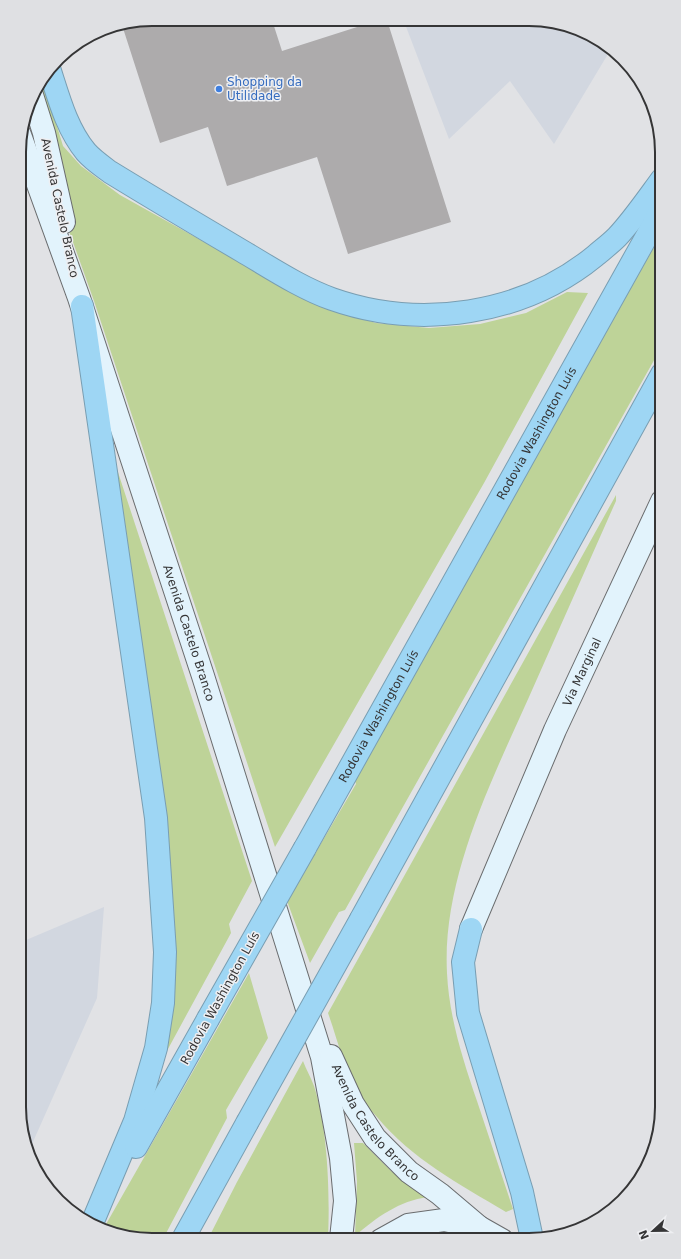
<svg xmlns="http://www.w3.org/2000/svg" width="681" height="1259" font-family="'DejaVu Sans',sans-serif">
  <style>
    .built { fill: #d2d7e0 }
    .green { fill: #bed398 }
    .building { fill: #adabac }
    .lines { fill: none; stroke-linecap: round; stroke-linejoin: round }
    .secondary-casing { stroke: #6a6c6e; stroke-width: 24 }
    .highway-casing { stroke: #799eb2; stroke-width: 24 }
    .secondary { stroke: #e2f3fc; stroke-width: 22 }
    .highway { stroke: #9ed6f4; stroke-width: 22 }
    .highway-bridge-casing { stroke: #799eb2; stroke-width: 24; stroke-linecap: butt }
    .highway-bridge { stroke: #9ed6f4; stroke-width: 22 }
    .shop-dot { fill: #3f7fe0; stroke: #eeeff2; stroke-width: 1.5 }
    .labels { text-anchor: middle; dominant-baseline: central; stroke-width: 3; stroke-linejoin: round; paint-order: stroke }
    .shop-label { font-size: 12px; fill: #366cbe; stroke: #eeeff2; text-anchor: start }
    .street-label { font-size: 12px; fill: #353536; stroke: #eeeff2 }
    .rim { fill: none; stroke: #353536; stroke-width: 2 }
  </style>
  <rect width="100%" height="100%" fill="#e1e2e5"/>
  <path class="built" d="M410,21L555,22L611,49L554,144L510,81L449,139L405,24Z
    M104,907L97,998L28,1153L19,1107V943Z"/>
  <path class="green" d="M43,80L63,146L81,166L120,195L290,290L327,308L376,323L429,328L480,324L526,313L567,292L588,293L484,483L275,847L94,301L27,113L33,93Z
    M662,233V346L345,910L339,912L310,963L287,901L356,784L354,777Z
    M114,460L252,881L229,924L231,933L162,1060L168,1017Z
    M616,495V501C587,566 558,632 529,697C491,782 442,879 447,973C449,1017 463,1060 477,1101C489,1137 501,1173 513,1209L506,1212C459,1184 412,1159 377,1117C372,1111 365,1105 361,1098C345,1073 338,1041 328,1013Z
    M249,973L268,1038L226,1110L227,1118L163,1239H134L105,1226Z
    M303,1061C306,1069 311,1078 314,1086C328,1129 330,1194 328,1239H208L237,1182Z
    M354,1143H363L391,1171L428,1197C399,1201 377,1217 355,1236L357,1182Z
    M439,1235L469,1240H415Z"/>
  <path class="building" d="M152,19L272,20L282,51L379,20H387L451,222L348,254L317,157L227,186L208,127L160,143L122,25Z"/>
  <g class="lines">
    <defs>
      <g id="secondary">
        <path d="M32,95L44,133L64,222"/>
        <path id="s1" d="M20,135L79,298L203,676L322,1057L341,1158L345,1201L341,1239"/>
        <path id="s2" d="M471,929L555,730L662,501"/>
        <path id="s3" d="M331,1056L353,1104L375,1138L409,1172L440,1194L479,1227"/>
        <path d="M381,1240L408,1225L444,1220L479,1227L502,1240"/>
      </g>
      <g id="highway">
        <path d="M50,71C59,99 67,129 86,152C93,160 102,166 110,172C154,199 198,225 242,251C271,268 301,288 332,299C420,330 523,315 595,256C602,250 610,244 617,237C633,220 648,198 662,179"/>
        <path d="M82,306L156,818L165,952L163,1003L156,1048L135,1121L93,1221"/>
        <path id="s4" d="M305,848L662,209"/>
        <path d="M361,919L662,374"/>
        <path d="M471,929L463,962L468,1013L522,1192L532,1239"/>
        <path d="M136,1147L208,1019"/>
        <path d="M183,1239L247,1123"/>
      </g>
    </defs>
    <use href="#secondary" class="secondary-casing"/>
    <use href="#highway" class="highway-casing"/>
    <use href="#secondary" class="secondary"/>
    <use href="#highway" class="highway"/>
    <defs>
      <path id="highway-bridge" d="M208,1019L305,848
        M247,1123L361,919"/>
    </defs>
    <use href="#highway-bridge" class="highway-bridge-casing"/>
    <use href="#highway-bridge" class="highway-bridge"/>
  </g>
  <circle class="shop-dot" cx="219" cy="89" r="4"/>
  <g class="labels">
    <g class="shop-label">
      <text x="227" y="82">Shopping da<tspan x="227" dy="14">Utilidade</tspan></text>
    </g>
    <g class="street-label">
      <text transform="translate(60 208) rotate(78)">Avenida Castelo Branco</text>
      <text stroke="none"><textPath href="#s4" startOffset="475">Rodovia Washington Luís</textPath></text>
      <text stroke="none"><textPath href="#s1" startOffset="526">Avenida Castelo Branco</textPath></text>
      <text stroke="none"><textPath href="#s2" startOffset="280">Via Marginal</textPath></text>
      <text stroke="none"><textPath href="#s4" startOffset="151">Rodovia Washington Luís</textPath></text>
      <text transform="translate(220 998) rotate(-61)">Rodovia Washington Luís</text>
      <text stroke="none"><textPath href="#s3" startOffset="81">Avenida Castelo Branco</textPath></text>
    </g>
  </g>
  <path d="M0 0H681V1259H0ZM152 26H529A126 126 0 0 1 655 152V1107A126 126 0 0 1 529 1233H152A126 126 0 0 1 26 1107V152A126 126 0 0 1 152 26Z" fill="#dfe0e3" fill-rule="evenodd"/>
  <path class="rim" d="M152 26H529A126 126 0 0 1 655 152V1107A126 126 0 0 1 529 1233H152A126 126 0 0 1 26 1107V152A126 126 0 0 1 152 26Z"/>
  <g transform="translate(653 1231) rotate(248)" stroke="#eeeff2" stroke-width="3" paint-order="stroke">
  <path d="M0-3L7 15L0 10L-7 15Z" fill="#353536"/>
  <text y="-6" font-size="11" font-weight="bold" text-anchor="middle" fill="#353536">N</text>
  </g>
</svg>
